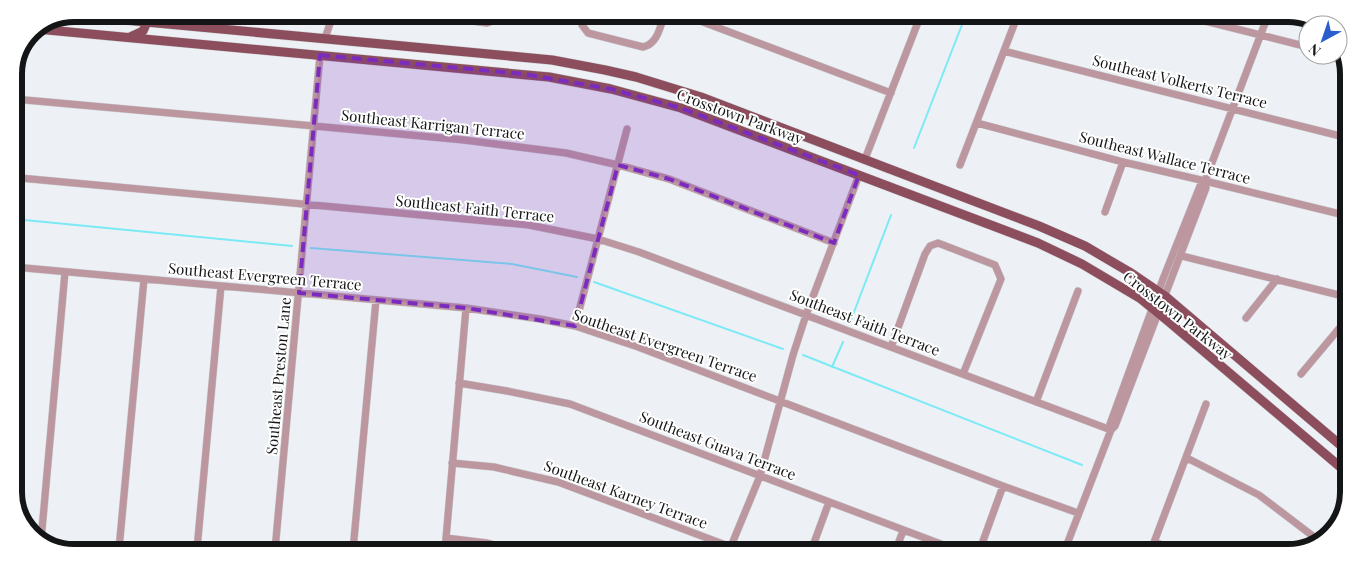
<svg xmlns="http://www.w3.org/2000/svg" width="1363" height="567" font-family="'Playfair Display',serif">
  <style>
    .lines { fill: none; stroke-linecap: round; stroke-linejoin: round }
    .stream { stroke: #7beaf6; stroke-width: 2 }
    .minor-casing { stroke: #caced1; stroke-width: 8 }
    .major-casing { stroke: #caced1; stroke-width: 10 }
    .minor { stroke: #bd97a0; stroke-width: 7 }
    .major { stroke: #8c4d5d; stroke-width: 9 }
    .marked { fill: #7b2cbf; fill-opacity: 0.2; stroke: #7b2cbf; stroke-width: 4; stroke-dasharray: 10 6; stroke-linejoin: round }
    .labels { text-anchor: middle; dominant-baseline: central; stroke-width: 4; stroke-linejoin: round; paint-order: stroke }
    .street-label { font-size: 15px; fill: #141516; stroke: #fff }
    .rim { fill: none; stroke: #141516; stroke-width: 6 }
  </style>
  <rect width="100%" height="100%" fill="#edf1f5"/>
  <g class="lines">
    <path class="stream" d="M914,148L965,17
      M14,219L292,246
      M311,248L512,264L577,277
      M594,282L783,349
      M851,320L891,215
      M803,355L1082,465
      M832,367L843,342"/>
    <defs>
      <path id="minor" d="M430,15L487,23L495,20L498,15
        M581,16L582,25L588,33L643,47C657,44 660,28 664,16
        M687,16L891,93
        M911,17L919,20
        M1193,18L1308,47
        M325,38L333,15
        M1004,51L1348,138
        M1338,55L1344,56
        M14,99L314,126L464,140L566,153L618,165L669,179L834,243
        M977,123L1123,162L1205,181L1348,216
        M865,159L920,17
        M960,165L1017,17
        M14,175L20,178L529,225L598,239L639,252L1111,430
        M1105,212L1123,162
        M1182,256L1347,297
        M14,267L466,308L540,319L575,326L638,347L1003,486L1078,513
        M1246,318L1277,279
        M575,326L627,129
        M891,347L925,254L930,246L938,243L995,265L1001,279L963,374
        M1301,374L1347,319
        M459,383L507,391L570,404L962,552
        M1036,402L1078,291
        M1111,430L1115,426L1206,188L1205,181
        M1187,458L1259,495L1322,543
        M452,463L494,467L558,482L731,547
        M446,538L487,543L513,550
        M41,541L65,272
        M1155,542L1179,553
        M119,549L144,279
        M197,549L221,286
        M275,550L320,55
        M353,550L376,300
        M445,550L466,308
        M729,551L760,476L793,355L806,315L859,175
        M811,551L829,502
        M895,552L903,531
        M979,552L1003,486
        M1064,552L1111,430L1110,424L1163,279L1200,186L1205,181L1267,18
        M1150,553L1206,404"/>
      <path id="major" d="M71,15L552,60L605,70L636,77L701,97L1039,226L1085,246L1131,273L1165,296L1345,449
        M37,29L549,77L611,89L681,108L996,227L1038,243L1082,264L1141,299L1168,321L1345,471
        M130,37L143,31L147,22"/>
    </defs>
    <use href="#minor" class="minor-casing"/>
    <use href="#major" class="major-casing"/>
    <use href="#minor" class="minor"/>
    <use href="#major" class="major"/>
  </g>
  <path class="marked" d="M320,55L524,74L611,89L681,108L859,175L834,243L669,179L618,165L575,326L466,308L299,293Z"/>
  <g class="labels">
    <g class="street-label">
      <text transform="translate(1180 81) rotate(14)">Southeast Volkerts Terrace</text>
      <text transform="translate(740 116) rotate(20)">Crosstown Parkway</text>
      <text transform="translate(433 124) rotate(6)">Southeast Karrigan Terrace</text>
      <text transform="translate(1165 157) rotate(14)">Southeast Wallace Terrace</text>
      <text transform="translate(475 208) rotate(6)">Southeast Faith Terrace</text>
      <text transform="translate(265 276) rotate(5)">Southeast Evergreen Terrace</text>
      <text transform="translate(1178 315) rotate(38)">Crosstown Parkway</text>
      <text transform="translate(865 322) rotate(21)">Southeast Faith Terrace</text>
      <text transform="translate(665 345) rotate(19)">Southeast Evergreen Terrace</text>
      <text transform="translate(278 376) rotate(-85)">Southeast Preston Lane</text>
      <text transform="translate(718 445) rotate(21)">Southeast Guava Terrace</text>
      <text transform="translate(626 494) rotate(20)">Southeast Karney Terrace</text>
    </g>
  </g>
  <path d="M0 0H1363V567H0ZM74 22H1288A52 52 0 0 1 1340 74V492A52 52 0 0 1 1288 544H74A52 52 0 0 1 22 492V74A52 52 0 0 1 74 22Z" fill="#fff" fill-rule="evenodd"/>
  <path class="rim" d="M74 22H1288A52 52 0 0 1 1340 74V492A52 52 0 0 1 1288 544H74A52 52 0 0 1 22 492V74A52 52 0 0 1 74 22Z"/>
  <g transform="translate(1323 40) rotate(220)"><circle r="24" fill="#ffffff" stroke="#a1a1a2"/>
  <path d="M0-4L9 19L0 12L-9 19Z" fill="#2a5ecc"/>
  <text y="-8" font-size="14" font-weight="bold" text-anchor="middle" fill="#141516">N</text>
  </g>
</svg>
